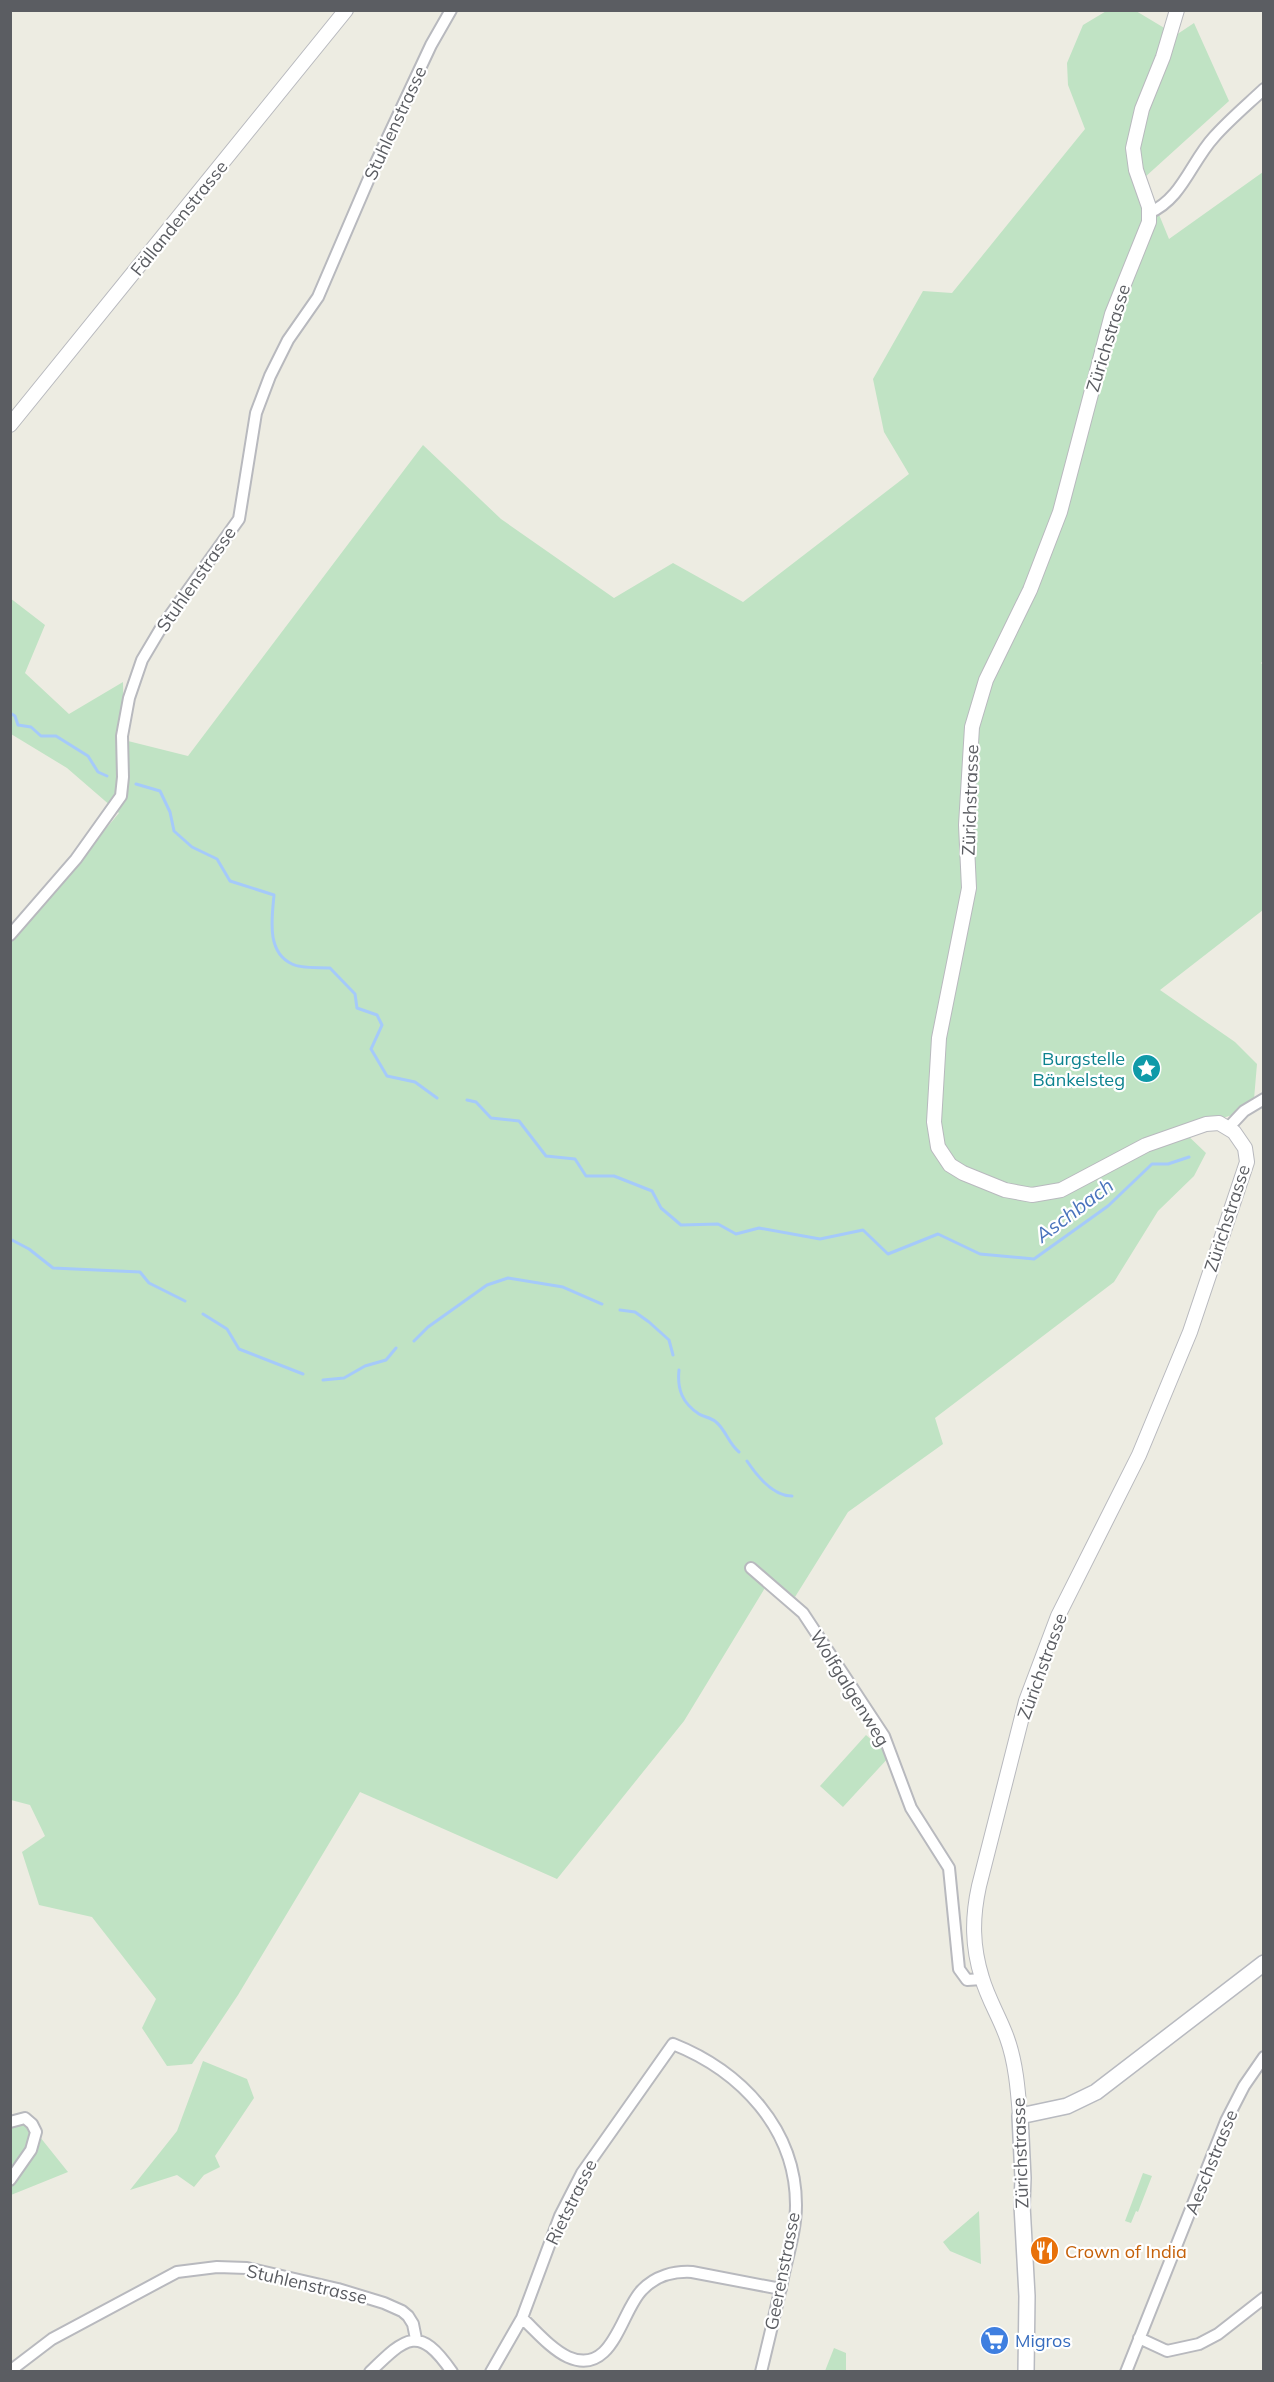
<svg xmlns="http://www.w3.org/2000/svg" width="1274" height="2382" font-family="Mulish,sans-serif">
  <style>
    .green { fill: #c0e3c4 }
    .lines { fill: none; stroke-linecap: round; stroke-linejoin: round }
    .stream { stroke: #a5cafa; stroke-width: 3 }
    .minor-casing { stroke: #b8b9be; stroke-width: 14 }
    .tertiary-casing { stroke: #b8b9be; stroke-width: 16 }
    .secondary-casing { stroke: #b8bac0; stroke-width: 18 }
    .minor { stroke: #fff; stroke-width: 10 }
    .tertiary { stroke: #fff; stroke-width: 14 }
    .secondary { stroke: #fff; stroke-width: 15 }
    .labels { text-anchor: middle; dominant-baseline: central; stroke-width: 4.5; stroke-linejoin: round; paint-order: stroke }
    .street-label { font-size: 18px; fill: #5b5d62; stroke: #fff }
    .culture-label { font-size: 18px; fill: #0d838f; stroke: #fff; text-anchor: end }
    .food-label { font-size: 18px; fill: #c56008; stroke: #fff; text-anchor: start }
    .shop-label { font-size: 18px; fill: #366cbe; stroke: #fff; text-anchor: start }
    .water-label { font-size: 20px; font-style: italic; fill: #4973bc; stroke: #fff }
  </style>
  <rect width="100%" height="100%" fill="#edece2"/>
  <path class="green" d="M1108,10L1136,11L1176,35L1194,23L1229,101L1144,178L1169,239L1263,172L1264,660L1261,663L1264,666L1263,910L1160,990L1235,1042L1257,1064L1254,1099L1236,1114L1182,1130L1206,1153L1194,1176L1158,1211L1114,1282L935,1418L943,1444L848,1512L795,1597L771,1578L684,1721L557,1879L360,1792L238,1995L192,2064L167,2066L142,2028L156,1999L92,1917L39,1905L22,1852L45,1836L30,1805L11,1800V942L119,813L67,768L11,734L10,598L45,625L25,673L69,714L123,682L124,740L188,756L423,445L501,519L614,598L673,563L743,602L909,474L884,432L873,379L923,291L952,293L1085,129L1068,85L1067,63L1083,25Z
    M866,1735L890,1756L843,1807L820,1786Z
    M203,2061L247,2079L254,2098L215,2156L220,2167L204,2175L194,2187L177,2175L130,2190L177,2131Z
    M17,2119L36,2132L68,2172L11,2195V2122Z
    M1143,2173L1152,2176L1138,2212L1136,2211L1131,2223L1125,2221Z
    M979,2211L981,2264L950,2251L943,2242Z
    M834,2348L846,2353V2371H825Z"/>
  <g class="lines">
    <path class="stream" d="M10,713L15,716L18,725L31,727L41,736H56L88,756L98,772L107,776
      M136,784L160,791L170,812L174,831L192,847L217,859L230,881L274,895C272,918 266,952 292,964C301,969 319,967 330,968L355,994L357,1008L377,1015L382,1025L371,1049L387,1076L415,1082L437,1098
      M467,1100L476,1102L491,1118L519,1121L546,1156L575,1159L586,1176H614L652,1191L661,1208L681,1225L718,1224L736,1234L759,1228L820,1239L863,1230L888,1254L938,1234L980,1254L1034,1259L1108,1206L1152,1164H1168L1189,1157
      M10,1239L29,1249L53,1268L140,1272L149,1283L185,1301
      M620,1310L635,1312L649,1322L669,1340L673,1355
      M203,1314L227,1329L239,1349L303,1374
      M414,1341L428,1327L487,1285L508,1278L563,1287L602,1304
      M679,1370C677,1389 682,1403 699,1414C704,1417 712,1418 716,1422C726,1430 728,1443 739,1452
      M323,1380L344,1378L365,1366L386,1360L396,1348
      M747,1461C757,1476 773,1496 792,1496"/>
    <defs>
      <path id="minor" d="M1149,213C1182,199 1191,162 1214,137C1229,120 1247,105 1264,89
        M10,935L76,859L121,796L123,777L122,736L129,698L142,660L161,628L239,519L256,413L270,376L288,340L318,297L373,169L431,45L451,10
        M1229,1127L1244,1111L1264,1099
        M751,1568L803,1613L884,1736L911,1808L949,1868L959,1969L967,1980L982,1979
        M10,2122L25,2118L32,2124L36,2132L31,2150L10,2180
        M522,2318C536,2331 551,2349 568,2357C613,2377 621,2311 642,2290C655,2276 674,2271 692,2272L781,2289
        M1139,2338L1167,2351L1199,2344L1218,2334L1264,2298
        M10,2371L52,2339L177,2272L217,2267L247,2268L338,2289L384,2303L402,2311L408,2316L413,2324L416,2339
        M370,2372C406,2337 419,2324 452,2372
        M491,2372L522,2318L560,2216L582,2173L673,2044C741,2071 796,2129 796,2205C796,2228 789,2251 784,2273C777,2306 769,2339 761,2372
        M1126,2372L1226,2121L1244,2086L1264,2057"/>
      <path id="tertiary" d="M10,425L346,10
        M1020,2116C1018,2091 1016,2063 1007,2038C1000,2018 988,1999 982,1978C972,1946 972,1918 979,1886L1026,1701L1058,1616L1139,1455L1190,1332L1247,1162L1245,1148L1234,1132L1219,1123L1206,1124L1146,1145L1061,1190L1032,1195L1005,1190L963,1173L950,1165L938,1147L934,1122L939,1038L969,888L966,825L972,727L986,680L1030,590L1060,512L1112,314L1149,222V207L1136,170L1133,148L1142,109L1163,57L1177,10"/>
      <path id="secondary" d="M1026,2372L1027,2296L1022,2205L1023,2178L1020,2116L1067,2106L1096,2092L1264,1963"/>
    </defs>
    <use href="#minor" class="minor-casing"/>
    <use href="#tertiary" class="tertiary-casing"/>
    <use href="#secondary" class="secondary-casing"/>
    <use href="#minor" class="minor"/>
    <use href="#tertiary" class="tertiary"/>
    <use href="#secondary" class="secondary"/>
  </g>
  <defs>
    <symbol id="sight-disc" viewBox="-11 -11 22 22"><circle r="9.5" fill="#0f9aa8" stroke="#fff"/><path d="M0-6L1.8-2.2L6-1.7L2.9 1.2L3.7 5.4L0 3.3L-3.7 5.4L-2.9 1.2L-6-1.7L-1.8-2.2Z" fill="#fff"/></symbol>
    <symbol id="restaurant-disc" viewBox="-11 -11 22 22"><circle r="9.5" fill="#e8710a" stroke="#fff"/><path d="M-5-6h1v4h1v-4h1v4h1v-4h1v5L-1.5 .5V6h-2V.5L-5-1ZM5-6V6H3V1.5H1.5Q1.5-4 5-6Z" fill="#fff"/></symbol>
    <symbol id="supermarket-disc" viewBox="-11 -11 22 22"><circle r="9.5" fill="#3f7fe0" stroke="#fff"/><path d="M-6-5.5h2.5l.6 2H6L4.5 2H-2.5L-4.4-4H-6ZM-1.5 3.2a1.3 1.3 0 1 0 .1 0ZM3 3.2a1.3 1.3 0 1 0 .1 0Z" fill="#fff"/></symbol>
  </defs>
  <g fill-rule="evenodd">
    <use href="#sight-disc" x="1130" y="1052" width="33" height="33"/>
    <use href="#restaurant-disc" x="1028" y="2234" width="33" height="33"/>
    <use href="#supermarket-disc" x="978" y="2324" width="33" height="33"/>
  </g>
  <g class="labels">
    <g class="street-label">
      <text transform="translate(395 123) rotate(-65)">Stuhlenstrasse</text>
      <text transform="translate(179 218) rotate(-51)">Fällandenstrasse</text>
      <text transform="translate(1108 338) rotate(-73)">Zürichstrasse</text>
      <text transform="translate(196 579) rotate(-55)">Stuhlenstrasse</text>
      <text transform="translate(970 800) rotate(-88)">Zürichstrasse</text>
      <text transform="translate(1227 1218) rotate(-72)">Zürichstrasse</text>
      <text transform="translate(1042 1666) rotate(-70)">Zürichstrasse</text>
      <text transform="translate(850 1688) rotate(58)">Wolfgalgenweg</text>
      <text transform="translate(1020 2153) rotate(-92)">Zürichstrasse</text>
      <text transform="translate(1211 2162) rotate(-68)">Aeschstrasse</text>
      <text transform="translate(571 2202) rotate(-64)">Rietstrasse</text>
      <text transform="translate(782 2271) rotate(-79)">Geerenstrasse</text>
      <text transform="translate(307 2284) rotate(13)">Stuhlenstrasse</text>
    </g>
    <g class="culture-label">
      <text x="1125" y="1058">Burgstelle<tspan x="1125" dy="21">Bänkelsteg</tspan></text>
    </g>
    <g class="food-label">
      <text x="1065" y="2251">Crown of India</text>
    </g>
    <g class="shop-label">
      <text x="1015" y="2340">Migros</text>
    </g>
    <g class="water-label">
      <text transform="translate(1074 1210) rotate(-37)">Aschbach</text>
    </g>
  </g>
  <rect width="1274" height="2382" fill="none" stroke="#5b5d62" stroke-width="24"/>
</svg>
